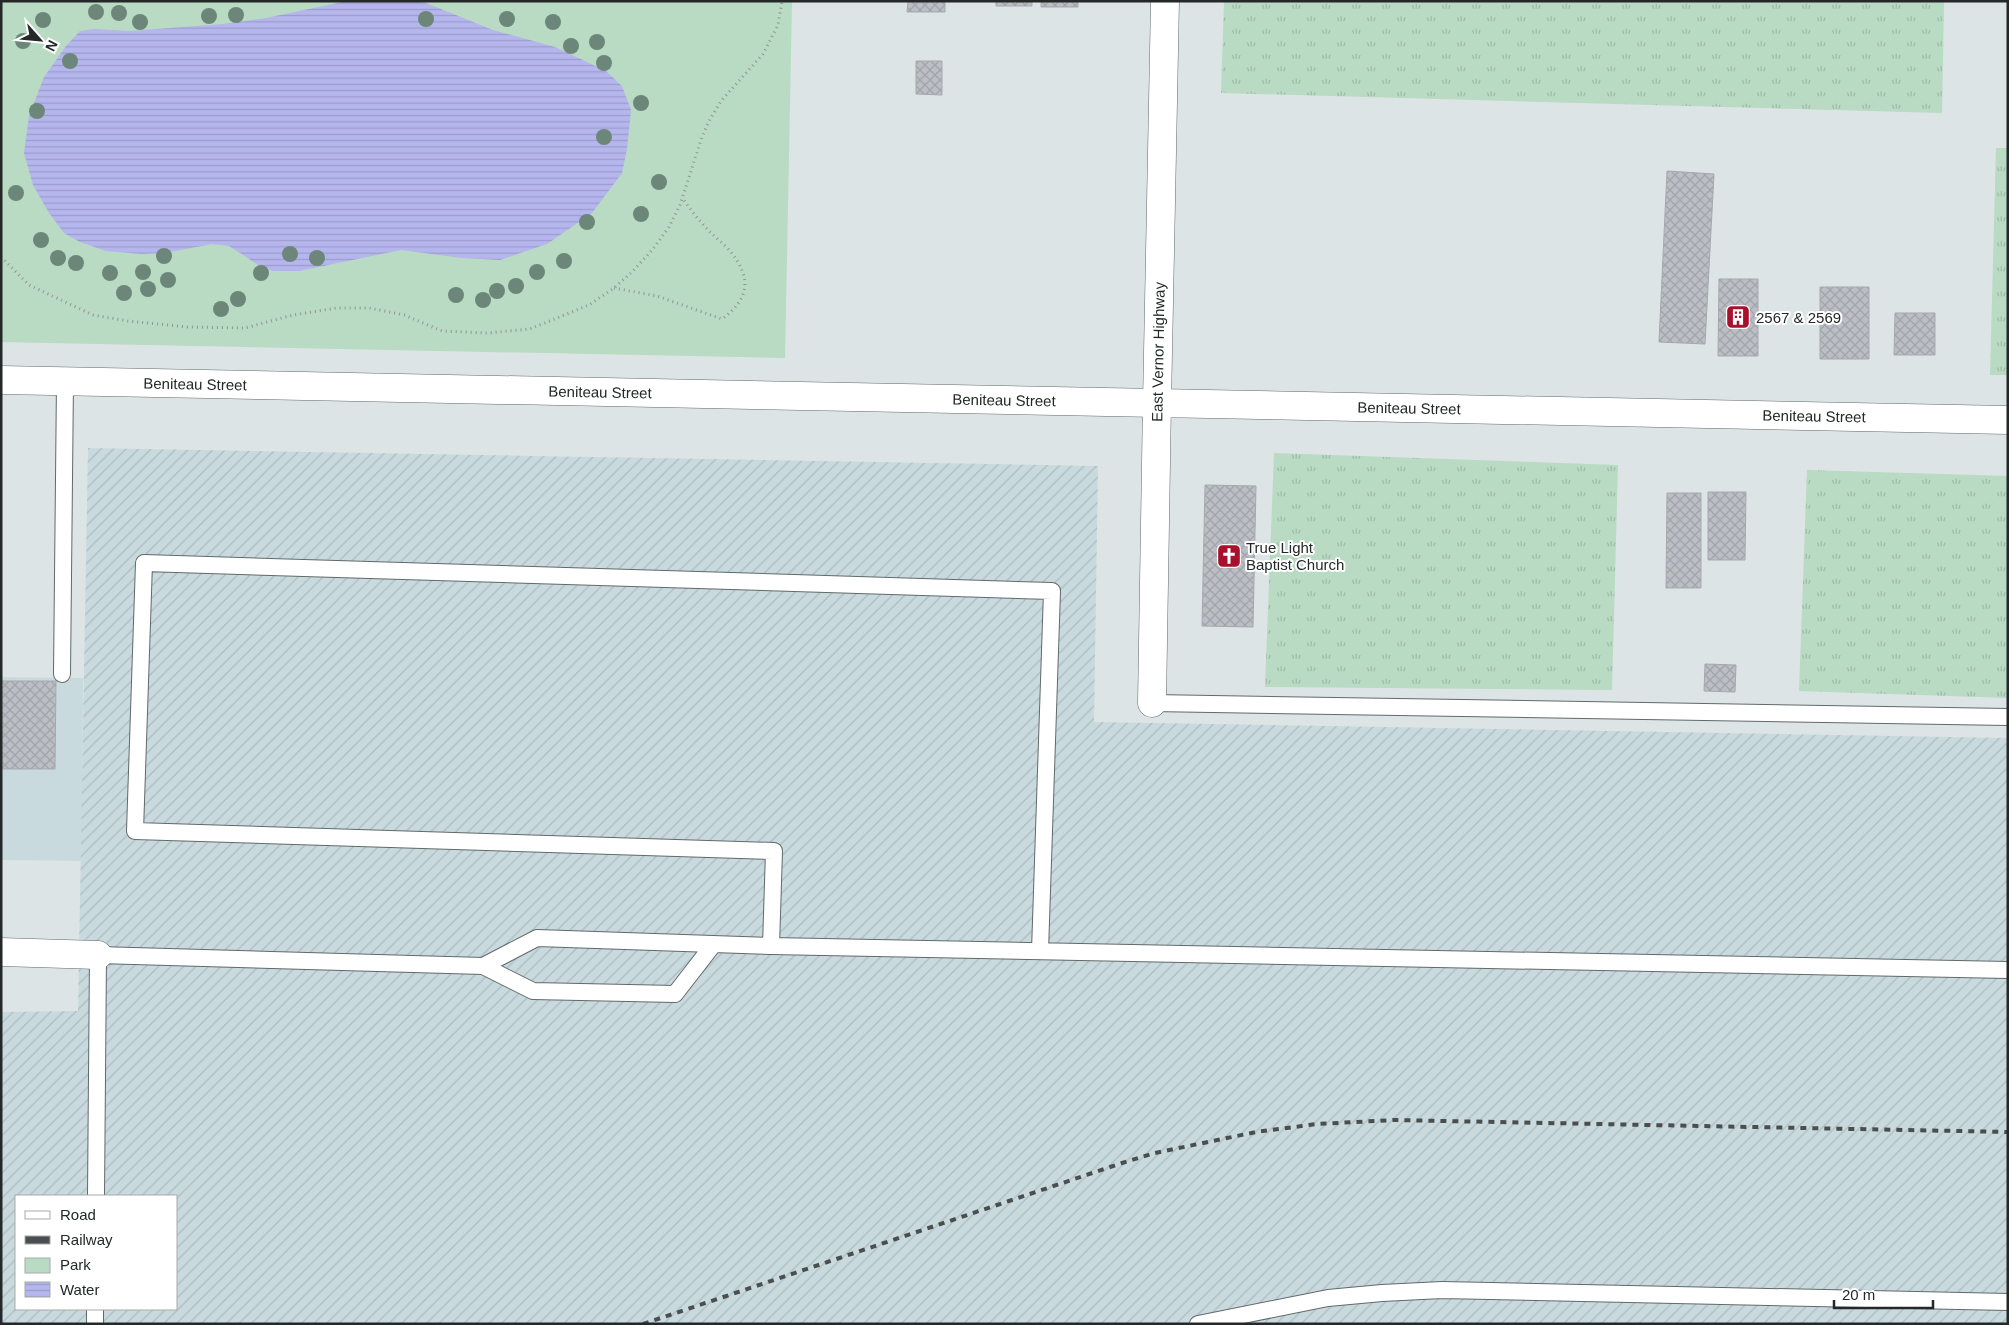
<svg xmlns="http://www.w3.org/2000/svg" width="2009" height="1325" font-family="Helvetica,sans-serif">
  <style>
    .built { fill: #c9dadf }
    .industrial { fill: url(#industrial-furrows); fill-rule: evenodd }
    .grass { fill: url(#grass-tufts) }
    .park { fill: #b9dac3 }
    .water { fill: url(#water-rules) }
    .building { fill: url(#building-cross-hatch); stroke: #a5a9ae }
    .lines { fill: none; stroke-linecap: round; stroke-linejoin: round }
    .lane-casing { stroke: #62696b; stroke-width: 18 }
    .street-casing { stroke: #62696b; stroke-width: 29 }
    .secondary-casing { stroke: #62696b; stroke-width: 29 }
    .path { stroke: #909597; stroke-width: 3; stroke-dasharray: 1 4; stroke-linecap: butt }
    .lane { stroke: #fff; stroke-width: 16 }
    .street { stroke: #fff; stroke-width: 28 }
    .secondary { stroke: #fff; stroke-width: 28 }
    .rail { stroke: #4a4e4f; stroke-width: 4; stroke-dasharray: 6 6; stroke-linecap: butt }
    .tree { fill: #6c877a }
    .labels { text-anchor: middle; dominant-baseline: central; stroke-width: 4; stroke-linejoin: round; paint-order: stroke }
    .poi-label { font-size: 15px; fill: #252829; stroke: #fff; text-anchor: start }
    .street-label { font-size: 15px; fill: #252829; stroke: #fff }
  </style>
  <defs>
    <pattern id="industrial-furrows" width="10" height="10" patternUnits="userSpaceOnUse" patternTransform="scale(1.25)"><rect width="10" height="10" fill="#c9dadf"/><path d="M-1 1l2-2M0 10L10 0M9 11l2-2" fill="none" stroke="#acbbbf"/></pattern>
    <pattern id="grass-tufts" width="24" height="20" patternUnits="userSpaceOnUse" patternTransform="scale(1.25)"><rect width="24" height="20" fill="#b9dac3"/><path d="M3 7l-1-3M5 7V3M7 7l1-3M15 17l-1-3M17 17v-4M19 17l1-3" fill="none" stroke="#9fbba8"/></pattern>
    <pattern id="water-rules" width="6" height="5" patternUnits="userSpaceOnUse" patternTransform="scale(1.25)"><rect width="6" height="5" fill="#b5b6ed"/><path d="M0 2.5h6" fill="none" stroke="#9c9ccb"/></pattern>
    <pattern id="building-cross-hatch" width="8" height="8" patternUnits="userSpaceOnUse" patternTransform="scale(1.25)"><rect width="8" height="8" fill="#bbbfc5"/><path d="M0 0l8 8M0 8l8-8" fill="none" stroke="#a1a4a9"/></pattern>
  </defs>
  <rect width="100%" height="100%" fill="#dce4e6"/>
  <path class="built" d="M1,677L83,678L82,861L1,860Z"/>
  <path class="industrial" d="M88,448L1098,466L1094,722L2008,738V1324H1V1012L78,1011ZM16,1196H176V1309H16Z"/>
  <path class="grass" d="M1224,1H1944L1942,113L1221,93Z
    M1996,148H2008V375H1990Z
    M1274,453L1618,465L1612,690L1265,687Z
    M1807,470L2008,476V698L1799,691Z"/>
  <path class="park" d="M1,1H792L785,358L1,342Z"/>
  <path class="water" d="M347,1H413L426,3L493,30L555,47L606,71L622,86L631,110L627,149L622,173L592,213L547,244L500,260L462,258L401,250L299,271H273L260,266L229,246L212,244L165,253L141,254L106,251L80,242L64,233L49,213L33,185L24,153L29,116L44,77L66,46L80,31L94,29L130,31L223,24L266,18Z"/>
  <path class="building" d="M908,1H945V12H907Z
    M996,1H1032V6H996Z
    M1041,1H1078V7H1041Z
    M916,61H942V95L916,94Z
    M1667,171L1714,174L1705,344L1659,342Z
    M1719,279H1758V356H1718Z
    M1820,287H1869V359H1820Z
    M1895,313H1935V355H1894Z
    M1205,485L1256,486L1253,627L1202,626Z
    M1708,492H1746L1745,560H1708Z
    M1667,493H1701V588H1666Z
    M1705,664L1736,665L1735,692L1704,691Z
    M1,681H56L55,769H1Z"/>
  <g class="lines">
    <defs>
      <path id="lane" d="M62,674L65,381
        M1152,703L2008,717
        M771,946L774,851L135,831L144,563L1052,591L1040,951
        M483,966L537,938L771,946L2008,970
        M96,1196L98,955L483,966L533,991L675,994L713,945
        M95,1324V1309
        M1198,1324L1328,1298L1382,1293L1442,1290L2008,1302"/>
      <path id="street" d="M1,380L2008,420
        M1152,703L1157,403
        M1,952L98,955"/>
      <path id="secondary" d="M1157,403L1165,1"/>
    </defs>
    <use href="#lane" class="lane-casing"/>
    <use href="#street" class="street-casing"/>
    <use href="#secondary" class="secondary-casing"/>
    <path class="path" d="M1,4L5,1
      M1,257L29,285L93,315L128,321L187,327L245,328L293,315L337,308H369L404,315L442,331L487,333L530,329L589,305L614,288L632,272L653,249L669,227L680,205L702,137L709,121L721,101L763,54L778,25L782,1
      M614,288L657,296L722,319C750,298 752,278 730,251C724,244 716,238 710,232C700,222 691,210 683,199"/>
    <use href="#lane" class="lane"/>
    <use href="#street" class="street"/>
    <use href="#secondary" class="secondary"/>
    <path class="rail" d="M643,1324L1122,1163L1155,1153L1256,1132L1317,1124L1394,1120L2008,1132"/>
  </g>
  <g class="tree">
    <circle cx="96" cy="12" r="8"/>
    <circle cx="119" cy="13" r="8"/>
    <circle cx="236" cy="15" r="8"/>
    <circle cx="209" cy="16" r="8"/>
    <circle cx="426" cy="19" r="8"/>
    <circle cx="507" cy="19" r="8"/>
    <circle cx="43" cy="20" r="8"/>
    <circle cx="140" cy="22" r="8"/>
    <circle cx="553" cy="22" r="8"/>
    <circle cx="23" cy="41" r="8"/>
    <circle cx="597" cy="42" r="8"/>
    <circle cx="571" cy="46" r="8"/>
    <circle cx="70" cy="61" r="8"/>
    <circle cx="604" cy="63" r="8"/>
    <circle cx="641" cy="103" r="8"/>
    <circle cx="37" cy="111" r="8"/>
    <circle cx="604" cy="137" r="8"/>
    <circle cx="659" cy="182" r="8"/>
    <circle cx="16" cy="193" r="8"/>
    <circle cx="641" cy="214" r="8"/>
    <circle cx="587" cy="222" r="8"/>
    <circle cx="41" cy="240" r="8"/>
    <circle cx="290" cy="254" r="8"/>
    <circle cx="164" cy="256" r="8"/>
    <circle cx="58" cy="258" r="8"/>
    <circle cx="317" cy="258" r="8"/>
    <circle cx="564" cy="261" r="8"/>
    <circle cx="76" cy="263" r="8"/>
    <circle cx="143" cy="272" r="8"/>
    <circle cx="537" cy="272" r="8"/>
    <circle cx="110" cy="273" r="8"/>
    <circle cx="261" cy="273" r="8"/>
    <circle cx="168" cy="280" r="8"/>
    <circle cx="516" cy="286" r="8"/>
    <circle cx="148" cy="289" r="8"/>
    <circle cx="497" cy="291" r="8"/>
    <circle cx="124" cy="293" r="8"/>
    <circle cx="456" cy="295" r="8"/>
    <circle cx="238" cy="299" r="8"/>
    <circle cx="483" cy="300" r="8"/>
    <circle cx="221" cy="309" r="8"/>
  </g>
  <defs>
    <symbol id="building-square" viewBox="-11 -11 22 22"><rect x="-9" y="-9" width="18" height="18" rx="4" fill="#a8102c" stroke="#fff"/><path d="M-4-6H4V6H1V3H-1V6H-4ZM-2.5-4.3h1.7v1.8h-1.7ZM.8-4.3h1.7v1.8H.8ZM-2.5-1h1.7V.8h-1.7ZM.8-1h1.7V.8H.8Z" fill="#fff"/></symbol>
    <symbol id="church-square" viewBox="-11 -11 22 22"><rect x="-9" y="-9" width="18" height="18" rx="4" fill="#a8102c" stroke="#fff"/><path d="M-1.2-6h2.4v3.5h3.3v2.4h-3.3V6h-2.4V-.1h-3.3v-2.4h3.3Z" fill="#fff"/></symbol>
  </defs>
  <g fill-rule="evenodd">
    <use href="#building-square" x="1724" y="303" width="28" height="28"/>
    <use href="#church-square" x="1215" y="542" width="28" height="28"/>
  </g>
  <g class="labels">
    <g class="poi-label">
      <text x="1756" y="317">2567 &amp; 2569</text>
      <text x="1246" y="547">True Light<tspan x="1246" dy="17">Baptist Church</tspan></text>
    </g>
    <g class="street-label">
      <text transform="translate(1158 352) rotate(-89)">East Vernor Highway</text>
      <text transform="translate(195 384) rotate(1)">Beniteau Street</text>
      <text transform="translate(600 392) rotate(1)">Beniteau Street</text>
      <text transform="translate(1004 400) rotate(1)">Beniteau Street</text>
      <text transform="translate(1409 408) rotate(1)">Beniteau Street</text>
      <text transform="translate(1814 416) rotate(1)">Beniteau Street</text>
    </g>
  </g>
  <rect width="2009" height="1325" fill="none" stroke="#252829" stroke-width="5"/>
  <rect x="15" y="1195" width="162" height="115" fill="#ffffff" stroke="#a8a9a9"/>
  <rect x="25" y="1211" width="25" height="8" fill="#ffffff" stroke="#a8a9a9"/>
  <text x="60" y="1220" font-size="15" fill="#252829">Road</text>
  <rect x="25" y="1236" width="25" height="8" fill="#4a4e4f" stroke="#a8a9a9"/>
  <text x="60" y="1245" font-size="15" fill="#252829">Railway</text>
  <rect x="25" y="1258" width="25" height="15" fill="#b9dac3" stroke="#a8a9a9"/>
  <text x="60" y="1270" font-size="15" fill="#252829">Park</text>
  <rect x="25" y="1282" width="25" height="15" fill="url(#water-rules)" stroke="#a8a9a9"/>
  <text x="60" y="1295" font-size="15" fill="#252829">Water</text>
  <g transform="translate(40 40) rotate(117)" stroke="#ffffff" stroke-width="4" paint-order="stroke">
  <path d="M0-4L9 19L0 12L-9 19Z" fill="#252829"/>
  <text y="-8" font-size="14" font-weight="bold" text-anchor="middle" fill="#252829">N</text>
  </g>
  <path d="M1834 1300v8h99v-8" fill="none" stroke="#252829" stroke-width="2.5"/>
  <text x="1842" y="1300" font-size="15" fill="#252829" stroke="#ffffff" stroke-width="4" paint-order="stroke">20 m</text>
</svg>
